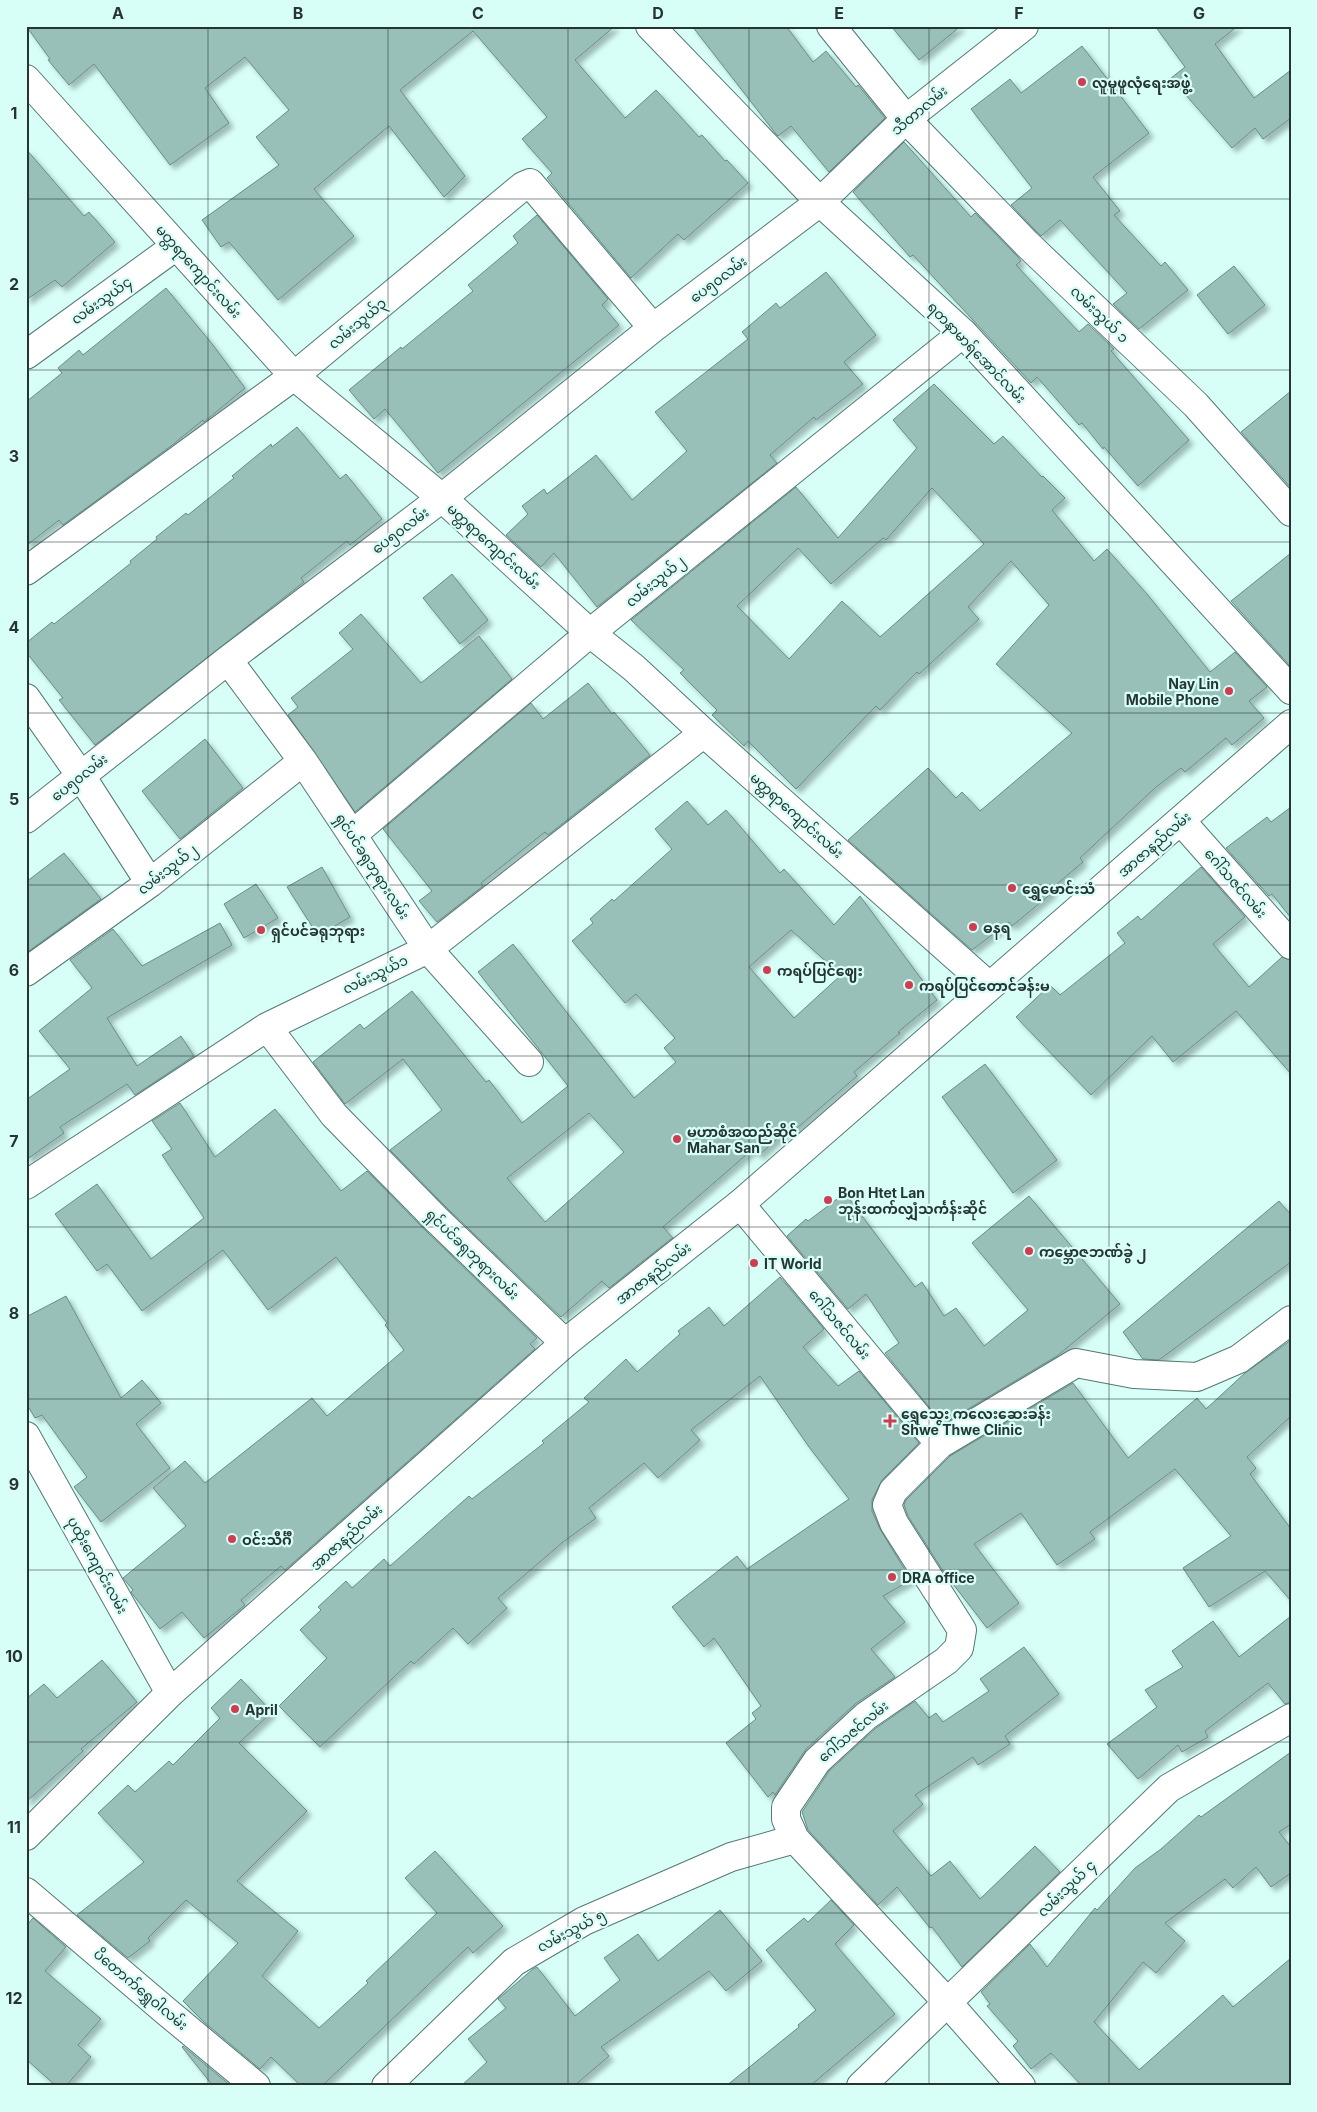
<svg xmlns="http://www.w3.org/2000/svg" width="1317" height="2112" font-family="Inter,'Noto Sans Myanmar',sans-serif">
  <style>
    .building { fill: #98bfb8; stroke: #688c87; fill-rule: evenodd; filter: url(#shadow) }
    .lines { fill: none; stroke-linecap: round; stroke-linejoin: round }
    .minor-casing { stroke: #547873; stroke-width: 30 }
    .tertiary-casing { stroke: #547873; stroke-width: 30 }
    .secondary-casing { stroke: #547873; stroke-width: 30 }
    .minor { stroke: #fff; stroke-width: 28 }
    .tertiary { stroke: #fff; stroke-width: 28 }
    .secondary { stroke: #fff; stroke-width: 28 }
    .grid { fill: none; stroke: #263533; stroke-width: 1; stroke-opacity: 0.55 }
    .poi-dot { fill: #cf3e50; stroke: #d7fff8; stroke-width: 2 }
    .labels { text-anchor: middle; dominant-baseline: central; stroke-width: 4.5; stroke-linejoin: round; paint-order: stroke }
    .poi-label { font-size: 14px; font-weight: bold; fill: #263533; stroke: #d7fff8; text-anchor: start }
    .street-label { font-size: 14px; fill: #263533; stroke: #d7fff8 }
    .neatline { fill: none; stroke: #263533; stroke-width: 2 }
    .grid-label { font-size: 16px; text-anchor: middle; font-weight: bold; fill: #263533 }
  </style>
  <defs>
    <filter id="shadow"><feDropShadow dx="4.5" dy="4.5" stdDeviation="2.5" flood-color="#0004"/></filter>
  </defs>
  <rect width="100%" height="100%" fill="#d7fff8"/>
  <path class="building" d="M26,26H615L575,60L625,118L656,90L699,137L702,135L725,161L727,160L748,183L684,240L678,234L631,278L547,178L552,173L522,139L547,117L473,31L400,90L465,176L444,197L389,126L314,189L354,236L278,300L229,242L221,247L202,220L279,165L256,137L289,110L245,57L205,88L229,123L170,165L94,64L69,85L48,60L50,59Z
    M692,26H786L813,62L826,51L856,87L858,85L885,118L829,172L791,126L778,136L776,134Z
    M891,26H961L919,60Z
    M1155,26H1238L1215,44L1254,98L1291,70V118L1263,139L1255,128L1232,148L1171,78L1185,67Z
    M1082,46L1149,133L1093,177L1120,211L1114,215L1161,266L1165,262L1188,290L1139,329L1113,304L1127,293L1060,220L1041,236L1011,205L1032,188L971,109L1010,79L1021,93Z
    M904,142L971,217L975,213L1018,257L1021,261L1016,265L1079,332L1088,324L1114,349L1111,351L1189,440L1138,486L1104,447L1103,449L1082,423L1079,425L1037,377L1031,383L913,255L910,257L853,192Z
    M26,149L84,216L89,212L115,242L62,287L55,280L26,300Z
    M537,215L608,299L602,305L619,325L438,473L385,409L374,419L349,390L401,347L402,349L473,291L468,285L518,243L513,236Z
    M1234,266L1265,305L1228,334L1197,295Z
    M826,272L876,335L844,362L863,384L816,420L814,417L770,455L777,463L597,607L554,553L541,567L506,535L528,514L522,506L544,489L547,494L596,455L632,500L687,451L655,412L748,339L742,332L776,303L780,308Z
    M166,288L213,345L245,388L204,422L203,420L171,446L63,525L59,520L26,546V402L62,373L58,368L79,350L83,355Z
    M934,384L994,444L1003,436L1042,477L1043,476L1065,498L1052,510L1094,561L1107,549L1147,594L1210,672L1235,652L1267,687L1249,701L1264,718L1232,745L1226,738L1185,772L1181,768L1155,788L1080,858L1083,862L1050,890L1052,893L1012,926L1009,922L972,950L848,840L928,768L956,798L962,792L980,811L1072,733L996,664L1049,605L1011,561L968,607L979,619L919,674L917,672L880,710L876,706L796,789L748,741L744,746L712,715L717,710L680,673L684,670L631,620L796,487L838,538L917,448L893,420ZM932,488L984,544L880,637L842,601L789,659L737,606L798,548L831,584L883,538L886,540Z
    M1291,391V488L1241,432Z
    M297,427L340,479L346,474L382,519L350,545L347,541L301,578L304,582L281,600L95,745L59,700L63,698L26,652V643L52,622L54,624L82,602L131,563L130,561L157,539L156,537L186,513L188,515L234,478L232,476L271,444L272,447Z
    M1291,553V667L1231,601Z
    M452,574L488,620L460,644L423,598Z
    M361,614L421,683L479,636L512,679L355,812L288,715L298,707L291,698L353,649L339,633Z
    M588,683L612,714L614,712L650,755L548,835L545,832L481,883L483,886L437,922L419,901L432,891L383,829L531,703L543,719Z
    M205,739L243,788L180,839L142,791Z
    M687,801L708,825L726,810L780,873L784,869L834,925L860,896L937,1000L898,1032L900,1033L854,1072L857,1076L788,1136L785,1132L759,1155L753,1149L663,1227L673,1238L671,1239L609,1288L602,1281L561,1317L447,1208L390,1150L442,1110L403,1059L345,1104L313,1062L360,1024L364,1029L412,991L486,1082L489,1080L522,1123L568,1086L478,972L513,944L634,1098L676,1062L664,1048L675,1038L636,994L625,1003L572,941L593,923L590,919L612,899L614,901L672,849L655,829ZM791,930L841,975L794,1018L749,967ZM589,1113L624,1152L545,1222L507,1178Z
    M1291,807V918L1272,894L1269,896L1226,848L1267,817L1271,822Z
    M64,853L101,899L26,953V882Z
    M322,867L350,917L318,936L287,887Z
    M1201,867L1245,917L1213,944L1249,987L1282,957L1291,960V1074L1236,1011L1173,1062L1152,1036L1091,1095L1016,1017L1050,985L1060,995L1125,943L1117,933L1138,916L1141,920Z
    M256,884L278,918L244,938L224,904Z
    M220,923L232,945L107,1018L137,1066L181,1036L194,1056L135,1095L127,1084L60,1127L64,1133L26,1160V1100L70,1069L39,1031L92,988L70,960L113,929L142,966Z
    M985,1064L1057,1160L1013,1193L942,1097Z
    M180,1103L215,1157L275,1109L341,1191L367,1171L425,1230L537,1338L530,1344L535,1349L285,1570L281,1566L241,1600L245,1605L204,1638L182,1612L160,1629L134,1596L131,1592L133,1590L123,1578L186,1526L153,1488L185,1461L205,1483L312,1398L327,1416L404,1350L385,1325L387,1323L336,1257L268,1310L223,1250L142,1311L107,1264L97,1271L55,1214L97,1184L151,1259L204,1218L162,1155L172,1149L152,1121Z
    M845,1193L915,1287L922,1282L944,1316L956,1308L984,1346L1028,1310L972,1243L1029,1196L1120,1304L1057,1356L943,1424L885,1353L899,1343L866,1294L848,1309L787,1236L806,1219L808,1221Z
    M1279,1201L1291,1215V1262L1159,1360L1143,1359L1123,1332Z
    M780,1277L824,1329L803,1347L838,1386L859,1371L919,1443L882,1480L872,1500V1511L880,1529L911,1580L883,1596L905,1622L871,1649L895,1677L855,1704L806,1749L775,1795L773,1792L768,1797L726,1743L756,1719L752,1713L761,1706L714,1638L704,1647L672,1607L737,1556L747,1569L849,1499L809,1447L760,1376L691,1430L700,1440L658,1478L644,1463L589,1508L596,1518L563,1542L498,1598L507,1608L468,1644L453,1628L414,1664L411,1661L320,1747L279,1706L327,1658L300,1630L321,1610L318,1607L346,1581L352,1588L384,1559L390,1566L469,1496L472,1499L544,1443L542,1441L589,1402L584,1398L626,1359L637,1372L680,1334L678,1331L709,1307L724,1326Z
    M66,1296L121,1398L142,1380L161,1403L136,1424L170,1468L101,1522L74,1487L87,1477L42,1415L35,1418L26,1403V1317Z
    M1291,1340V1416L1247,1457L1256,1468L1250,1474L1291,1529V1601L1265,1571L1209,1607L1183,1568L1231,1536L1175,1469L1090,1532L1095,1539L1057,1565L1021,1513L974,1544L1019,1603L987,1628L943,1571L908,1516L904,1505L906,1500L950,1456L1073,1383L1128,1458L1197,1398L1206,1409L1245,1373Z
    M1291,1616V1702L1285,1704L1268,1683L1205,1731L1208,1737L1182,1752L1178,1745L1138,1779L1107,1744L1157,1707L1145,1690L1183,1667L1172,1651L1213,1621L1239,1657Z
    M1024,1647L1059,1694L1005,1736L1010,1744L978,1765L973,1757L915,1795L923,1804L893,1831L931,1876L950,1861L980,1899L1035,1846L1060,1872L962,1967L932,1927L930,1928L897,1887L878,1905L808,1830L802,1812L829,1771L876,1728L915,1701L929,1718L936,1713L943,1722L989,1691L980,1679Z
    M102,1660L137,1702L81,1749L83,1751L26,1802V1699L44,1684L57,1698Z
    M241,1679L272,1712L239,1743L307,1811L237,1881L298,1931L262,1976L319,2028L368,1983L366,1981L437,1913L405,1878L435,1851L503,1926L473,1953L468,1947L322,2086H301L271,2057L260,2069L204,2022L183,2001L238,1943L186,1900L148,1938L150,1941L128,1958L77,1915L144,1862L98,1813L128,1785L135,1792L169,1761L173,1765L220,1718L211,1708Z
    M1291,1752V1824L1279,1832L1291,1847V1873L1271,1887L1256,1867L1233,1888L1225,1879L1165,1923L1185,1941L1156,1973L1143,1962L1094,2022L1139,2070L1223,1995L1233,2007L1291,1958V2086H1082L1051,2053L1031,2069L1013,2046L1018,2041L987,2006L990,2004L981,1992L1030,1944L1047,1967L1095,1908L1097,1910L1135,1868L1161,1849L1199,1815L1201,1817Z
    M831,1900L854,1925L835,1944L895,2014L810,2086H726L799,2027L798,2025L816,2010L766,1950L804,1918L808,1922Z
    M720,1910L762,1961L726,1991L709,1971L601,2047L609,2056L574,2086H461L487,2062L468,2039L506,2008L498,1999L533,1969L537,1967L575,2016L620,1980L604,1958L638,1934L658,1961Z
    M33,1918L66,1947L45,1971L101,2019L78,2045L91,2057L66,2086H56L26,2059V1926Z
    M183,2046L231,2086H213L182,2047Z"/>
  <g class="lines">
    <defs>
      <path id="minor" d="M831,26L906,119L1027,244L1196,405L1291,512
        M26,79L294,376L442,498L590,633L634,668L704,733L989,986
        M26,355L176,246
        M26,571L294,376L523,186L530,183L653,328
        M228,660L303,761L428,949L529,1062
        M26,698L81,776L150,883
        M26,819L228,660L442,498L653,328L820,202L906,119L1024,26
        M1181,821L1291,945
        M352,835L590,633L963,333
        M26,972L150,883L303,761
        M267,1027L334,1115L436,1219L565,1343
        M26,1185L267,1027L428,949L704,733
        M740,1204L940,1444
        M26,1436L170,1693
        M26,1892L167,2012L256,2086
        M386,2086L514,1962L584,1921L731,1857L795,1839
        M861,2086L1169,1788L1291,1718
        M1021,2086L948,2003L795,1839L786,1819V1807L817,1761L866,1716L946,1661L959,1648L962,1630L894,1523L887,1505L893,1491L940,1444L1076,1363L1134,1374L1197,1377L1239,1359L1291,1320"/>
      <path id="tertiary" d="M650,26L820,202L963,333L1291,690"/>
      <path id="secondary" d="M26,1836L170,1693L565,1343L740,1204L1291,724"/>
    </defs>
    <use href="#minor" class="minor-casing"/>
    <use href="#tertiary" class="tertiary-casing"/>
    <use href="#secondary" class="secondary-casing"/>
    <use href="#minor" class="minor"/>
    <use href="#tertiary" class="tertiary"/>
    <use href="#secondary" class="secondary"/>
  </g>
  <path class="grid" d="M208,26V2086M388,26V2086M568,26V2086M749,26V2086M929,26V2086M1109,26V2086M26,199H1291M26,370H1291M26,542H1291M26,713H1291M26,885H1291M26,1056H1291M26,1227H1291M26,1399H1291M26,1570H1291M26,1742H1291M26,1913H1291"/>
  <g class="poi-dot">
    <circle cx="1082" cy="82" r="5"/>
    <circle cx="1229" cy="691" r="5"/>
    <circle cx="1012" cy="888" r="5"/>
    <circle cx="973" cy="927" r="5"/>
    <circle cx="261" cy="930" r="5"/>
    <circle cx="767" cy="970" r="5"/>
    <circle cx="909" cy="985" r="5"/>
    <circle cx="677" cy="1139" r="5"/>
    <circle cx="828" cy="1200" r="5"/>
    <circle cx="1029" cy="1251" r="5"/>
    <circle cx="754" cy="1263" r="5"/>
    <path d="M887.5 1413.5h5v5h5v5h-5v5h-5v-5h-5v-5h5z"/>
    <circle cx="232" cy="1539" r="5"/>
    <circle cx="892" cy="1577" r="5"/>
    <circle cx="235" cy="1709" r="5"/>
  </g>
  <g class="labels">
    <g class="poi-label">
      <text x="1092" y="82">လူမူဖူလုံရေးအဖွဲ့</text>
      <text x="1219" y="683" text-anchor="end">Nay Lin<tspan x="1219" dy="16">Mobile Phone</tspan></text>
      <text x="1022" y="888">ရွှေမောင်းသံ</text>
      <text x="983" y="927">ဓနရ</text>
      <text x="271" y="930">ရှင်ပင်ခရုဘုရား</text>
      <text x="777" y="970">ကရပ်ပြင်ဈေး</text>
      <text x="919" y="985">ကရပ်ပြင်တောင်ခန်းမ</text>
      <text x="687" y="1131">မဟာစံအထည်ဆိုင်<tspan x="687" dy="16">Mahar San</tspan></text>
      <text x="838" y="1192">Bon Htet Lan<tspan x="838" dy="16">ဘုန်းထက်လျှံသင်္ကန်းဆိုင်</tspan></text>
      <text x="1039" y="1251">ကမ္ဘောဇဘဏ်ခွဲ ၂</text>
      <text x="764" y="1263">IT World</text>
      <text x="901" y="1413">ရွှေသွေး ကလေးဆေးခန်း<tspan x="901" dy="16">Shwe Thwe Clinic</tspan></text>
      <text x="242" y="1539">ဝင်းသီင်္ဂီ</text>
      <text x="902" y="1577">DRA office</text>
      <text x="245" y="1709">April</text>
    </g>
    <g class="street-label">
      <text transform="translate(919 110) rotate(-40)">သီတာလမ်း</text>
      <text transform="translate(199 271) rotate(48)">မတ္တရာကျောင်းလမ်း</text>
      <text transform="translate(718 279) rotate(-37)">ပေ၅၀လမ်း</text>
      <text transform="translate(101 300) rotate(-36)">လမ်းသွယ်၄</text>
      <text transform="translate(1100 314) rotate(44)">လမ်းသွယ် ၁</text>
      <text transform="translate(357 323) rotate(-40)">လမ်းသွယ်၃</text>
      <text transform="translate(977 352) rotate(46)">ရတနာမာရ်အောင်လမ်း</text>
      <text transform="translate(400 530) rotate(-37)">ပေ၅၀လမ်း</text>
      <text transform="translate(494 546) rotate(42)">မတ္တရာကျောင်းလမ်း</text>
      <text transform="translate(655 581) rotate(-39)">လမ်းသွယ်၂</text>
      <text transform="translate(79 777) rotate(-38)">ပေ၅၀လမ်း</text>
      <text transform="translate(797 815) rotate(42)">မတ္တရာကျောင်းလမ်း</text>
      <text transform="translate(1154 844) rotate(-41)">အာဇာနည်လမ်း</text>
      <text transform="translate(373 866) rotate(57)">ရှင်ပင်ခရုဘုရားလမ်း</text>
      <text transform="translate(167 869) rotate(-38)">လမ်းသွယ်၂</text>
      <text transform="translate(1236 883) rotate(49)">ဂေါ်သဇင်လမ်း</text>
      <text transform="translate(375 974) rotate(-26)">လမ်းသွယ်၁</text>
      <text transform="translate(473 1254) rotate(44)">ရှင်ပင်ခရုဘုရားလမ်း</text>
      <text transform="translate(653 1273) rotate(-38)">အာဇာနည်လမ်း</text>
      <text transform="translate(840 1324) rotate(50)">ဂေါ်သဇင်လမ်း</text>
      <text transform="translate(346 1537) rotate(-42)">အာဇာနည်လမ်း</text>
      <text transform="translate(98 1565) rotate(61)">ပုထိုးကျောင်းလမ်း</text>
      <text transform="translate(853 1731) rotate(-40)">ဂေါ်သဇင်လမ်း</text>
      <text transform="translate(1066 1888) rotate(-44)">လမ်းသွယ် ၄</text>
      <text transform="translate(571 1930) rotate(-28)">လမ်းသွယ် ၅</text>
      <text transform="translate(141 1989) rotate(40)">ပိတောက်ရွှေဝါလမ်း</text>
    </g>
  </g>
  <rect width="1317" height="2112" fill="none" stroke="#d7fff8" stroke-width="55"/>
  <rect x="28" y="28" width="1262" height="2056" class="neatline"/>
  <g class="grid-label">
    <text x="118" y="19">A</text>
    <text x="298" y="19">B</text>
    <text x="478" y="19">C</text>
    <text x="658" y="19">D</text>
    <text x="839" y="19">E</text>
    <text x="1019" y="19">F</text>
    <text x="1199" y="19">G</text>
    <text x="14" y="119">1</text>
    <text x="14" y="290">2</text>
    <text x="14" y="462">3</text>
    <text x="14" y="633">4</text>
    <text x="14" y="805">5</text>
    <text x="14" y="976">6</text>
    <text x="14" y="1147">7</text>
    <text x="14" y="1319">8</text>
    <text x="14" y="1490">9</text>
    <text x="14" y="1662">10</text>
    <text x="14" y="1833">11</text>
    <text x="14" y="2004">12</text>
  </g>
</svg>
